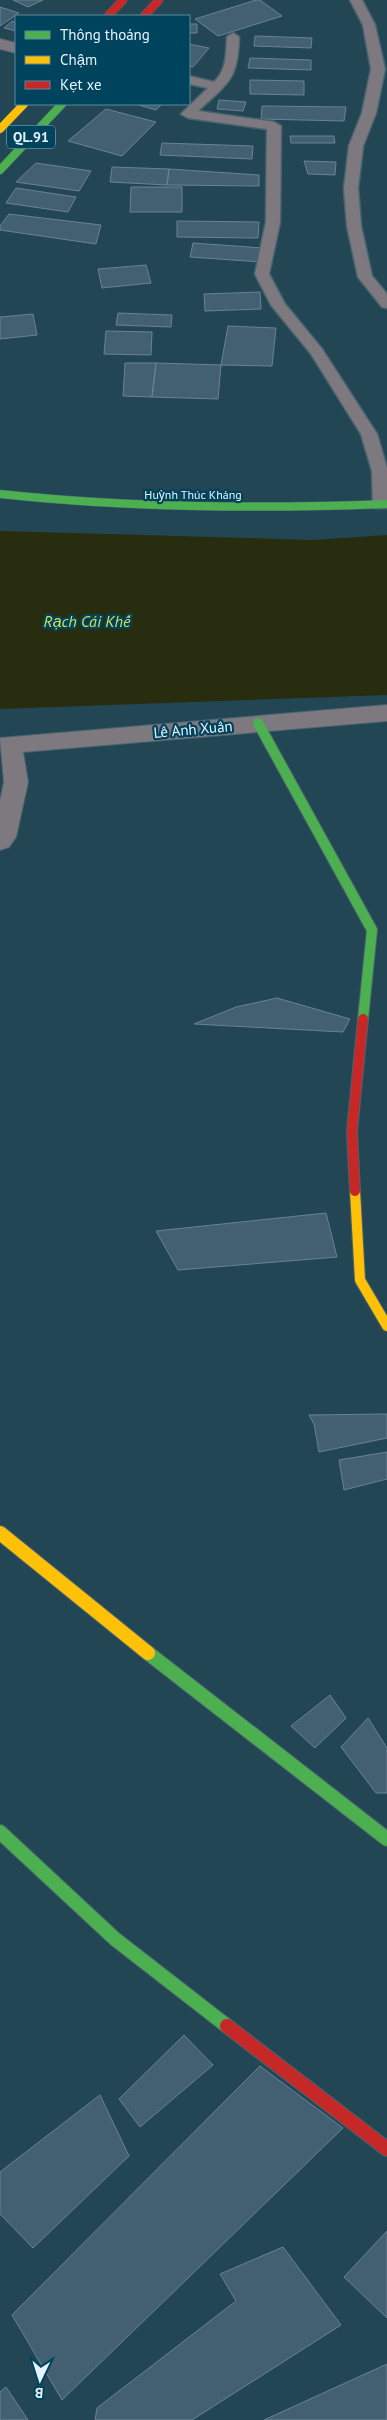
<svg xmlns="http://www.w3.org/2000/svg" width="387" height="2420" font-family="'PT Sans',sans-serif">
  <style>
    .water { fill: #282d0f }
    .building { fill: #436073; stroke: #6a8294 }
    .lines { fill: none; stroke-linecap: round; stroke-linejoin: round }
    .lane-casing { stroke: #4a646f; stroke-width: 3 }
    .street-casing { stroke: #4a646f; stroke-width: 2 }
    .fast-far2-casing { stroke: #4a646f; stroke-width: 9 }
    .fast-far1-casing { stroke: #4a646f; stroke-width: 12 }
    .fast-casing { stroke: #4a646f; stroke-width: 16 }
    .slow-far2-casing { stroke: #4a646f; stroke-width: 9 }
    .slow-far1-casing { stroke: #4a646f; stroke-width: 12 }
    .slow-casing { stroke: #4a646f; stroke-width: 16 }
    .jam-far2-casing { stroke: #4a646f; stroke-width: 9 }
    .jam-far1-casing { stroke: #4a646f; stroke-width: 12 }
    .jam-casing { stroke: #4a646f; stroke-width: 16 }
    .lane { fill: #7d797f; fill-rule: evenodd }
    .street { fill: #7d797f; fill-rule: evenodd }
    .fast-far2 { stroke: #4caf50; stroke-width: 8 }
    .fast-far1 { stroke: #4caf50; stroke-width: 10 }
    .fast { stroke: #4caf50; stroke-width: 14 }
    .slow-far2 { stroke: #ffc107; stroke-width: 8 }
    .slow-far1 { stroke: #ffc107; stroke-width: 10 }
    .slow { stroke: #ffc107; stroke-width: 14 }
    .jam-far2 { stroke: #c62828; stroke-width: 8 }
    .jam-far1 { stroke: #c62828; stroke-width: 10 }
    .jam { stroke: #c62828; stroke-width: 14 }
    .labels { text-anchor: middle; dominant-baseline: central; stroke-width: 4.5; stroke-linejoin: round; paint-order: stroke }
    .far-street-label { font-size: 12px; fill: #e5f4fc; stroke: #00435d }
    .shield { fill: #00435d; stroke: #a0bfcc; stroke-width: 1 }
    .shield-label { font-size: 14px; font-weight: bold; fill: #e5f4fc }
    .street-label { font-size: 15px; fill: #e5f4fc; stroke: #00435d }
    .water-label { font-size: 16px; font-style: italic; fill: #d7df4f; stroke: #00435d }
  </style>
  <rect width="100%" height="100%" fill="#234655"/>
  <path class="water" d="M0,531L313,540L387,535V695L0,709Z"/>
  <path class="building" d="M13,0H43L28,7Z
    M256,0H260L282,16L218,36L195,19Z
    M0,7L19,13L0,26Z
    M12,21L16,23V31L4,28Z
    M189,24H197V33H189Z
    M255,36L312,38L311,48L254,46Z
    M189,44L209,48L193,67L189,66Z
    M250,58L311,60V70L248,68Z
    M250,80L304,81V95L250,94Z
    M219,100L246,102L243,111L217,109Z
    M135,104H162L156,110Z
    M262,106L346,107L344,121L261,119Z
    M106,109L156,122L122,156L68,141Z
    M290,136H334L335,143H291Z
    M162,143L253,146L252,159L160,155Z
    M304,161L336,162L335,175L308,174Z
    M36,163L91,171L79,191L16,182Z
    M112,167L169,169L167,185L110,182Z
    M169,169L259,175V186L167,185Z
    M131,187H182V212H130Z
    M16,188L76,197L68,212L6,203Z
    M9,214L101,225L96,244L0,230V226Z
    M177,221L259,222L258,238L177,237Z
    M193,243L263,248L261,262L190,257Z
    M146,265L151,283L102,288L98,269Z
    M260,292L261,309L205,311L204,294Z
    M118,313L172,315L171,327L116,325Z
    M33,314L37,335L0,339V317Z
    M228,326L276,328L272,366L221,365Z
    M106,331L152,332L151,355L104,354Z
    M125,363H156L152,397L123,396Z
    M156,363L221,365L218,399L152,397Z
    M277,998L350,1019L343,1032L194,1024L236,1007Z
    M326,1213L337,1257L178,1270L156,1231Z
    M387,1414V1438L319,1452L314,1424L309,1415Z
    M387,1452V1479L344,1490L339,1460Z
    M330,1695L346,1718L315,1748L291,1726Z
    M368,1718L387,1748V1793H376L341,1747Z
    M184,2035L213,2065L140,2127L119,2099Z
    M260,2066L343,2128L62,2400L12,2315Z
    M100,2095L129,2156L33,2248L0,2214V2172Z
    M387,2231V2318L344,2277Z
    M283,2247L341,2325L192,2420H95L97,2408L236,2301L220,2274Z
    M387,2364V2420H264Z
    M6,2387L28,2420H0V2392Z"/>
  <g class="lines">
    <defs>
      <path id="lane" d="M350,0H362L375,25L385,69L376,113L363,146L358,188L361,226L372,276L387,294V308L382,307L358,277L347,226L344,188L349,146L362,113L371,69L363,25Z
        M233,33L239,37C238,80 228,83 198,111L274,122L281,126L280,222L269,274L285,304L322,349L377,434L387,468V508H375L373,504L372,471L361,434L311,354L271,305L255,274L266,222L267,129L188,118L181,114L208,88L189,84V76L214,82C227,70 226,53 227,37Z"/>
      <path id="street" d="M0,39L16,43V53L0,49Z
        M387,705V721L23,752L28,782L16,837L9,847L0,850V801L4,782L0,738Z"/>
      <path id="fast-far2" d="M0,170L62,104
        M0,494C129,508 257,509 387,504"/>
      <path id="fast-far1" d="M258,723L372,930L363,1019"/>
      <path id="fast" d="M148,1653L387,1839
        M0,1832L115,1939L227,2026"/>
      <path id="slow-far2" d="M0,129L24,104"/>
      <path id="slow-far1" d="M355,1191L360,1280L387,1326"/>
      <path id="slow" d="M0,1533L148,1653"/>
      <path id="jam-far2" d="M108,16L123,0
        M144,16L159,0"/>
      <path id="jam-far1" d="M355,1191L352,1131L363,1019"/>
      <path id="jam" d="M227,2026L387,2149"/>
    </defs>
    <use href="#lane" class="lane-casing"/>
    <use href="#street" class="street-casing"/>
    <use href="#fast-far2" class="fast-far2-casing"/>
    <use href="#fast-far1" class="fast-far1-casing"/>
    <use href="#fast" class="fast-casing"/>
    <use href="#slow-far2" class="slow-far2-casing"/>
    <use href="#slow-far1" class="slow-far1-casing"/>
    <use href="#slow" class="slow-casing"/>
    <use href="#jam-far2" class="jam-far2-casing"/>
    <use href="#jam-far1" class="jam-far1-casing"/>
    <use href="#jam" class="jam-casing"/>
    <use href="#lane" class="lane"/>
    <use href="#street" class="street"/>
    <use href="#fast-far2" class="fast-far2"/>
    <use href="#fast-far1" class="fast-far1"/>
    <use href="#fast" class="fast"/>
    <use href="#slow-far2" class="slow-far2"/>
    <use href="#slow-far1" class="slow-far1"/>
    <use href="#slow" class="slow"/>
    <use href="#jam-far2" class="jam-far2"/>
    <use href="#jam-far1" class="jam-far1"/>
    <use href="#jam" class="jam"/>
  </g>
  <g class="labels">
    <g class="far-street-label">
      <text x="193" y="494">Huỳnh Thúc Kháng</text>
    </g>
    <rect class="shield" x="7" y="125.5" width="48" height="23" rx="4"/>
    <g class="shield-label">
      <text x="31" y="137">QL.91</text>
    </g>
    <g class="street-label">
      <text transform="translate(193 729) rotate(-5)">Lê Anh Xuân</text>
    </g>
    <g class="water-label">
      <text x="87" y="621">Rạch Cái Khế</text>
    </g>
  </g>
  <rect x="15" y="15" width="175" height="90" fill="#00435d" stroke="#5c8a9d"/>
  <rect x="25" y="31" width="25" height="8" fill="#4caf50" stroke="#5c8a9d"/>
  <text x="60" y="40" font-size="15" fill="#e5f4fc">Thông thoáng</text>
  <rect x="25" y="56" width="25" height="8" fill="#ffc107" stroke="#5c8a9d"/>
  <text x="60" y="65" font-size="15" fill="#e5f4fc">Chậm</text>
  <rect x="25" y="81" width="25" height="8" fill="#c62828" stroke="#5c8a9d"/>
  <text x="60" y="90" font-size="15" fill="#e5f4fc">Kẹt xe</text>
  <g transform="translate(40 2380) rotate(184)" stroke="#00435d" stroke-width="4" paint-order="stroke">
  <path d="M0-4L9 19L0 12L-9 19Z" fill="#e5f4fc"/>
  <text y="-8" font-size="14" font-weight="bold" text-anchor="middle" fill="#e5f4fc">B</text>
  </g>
</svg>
